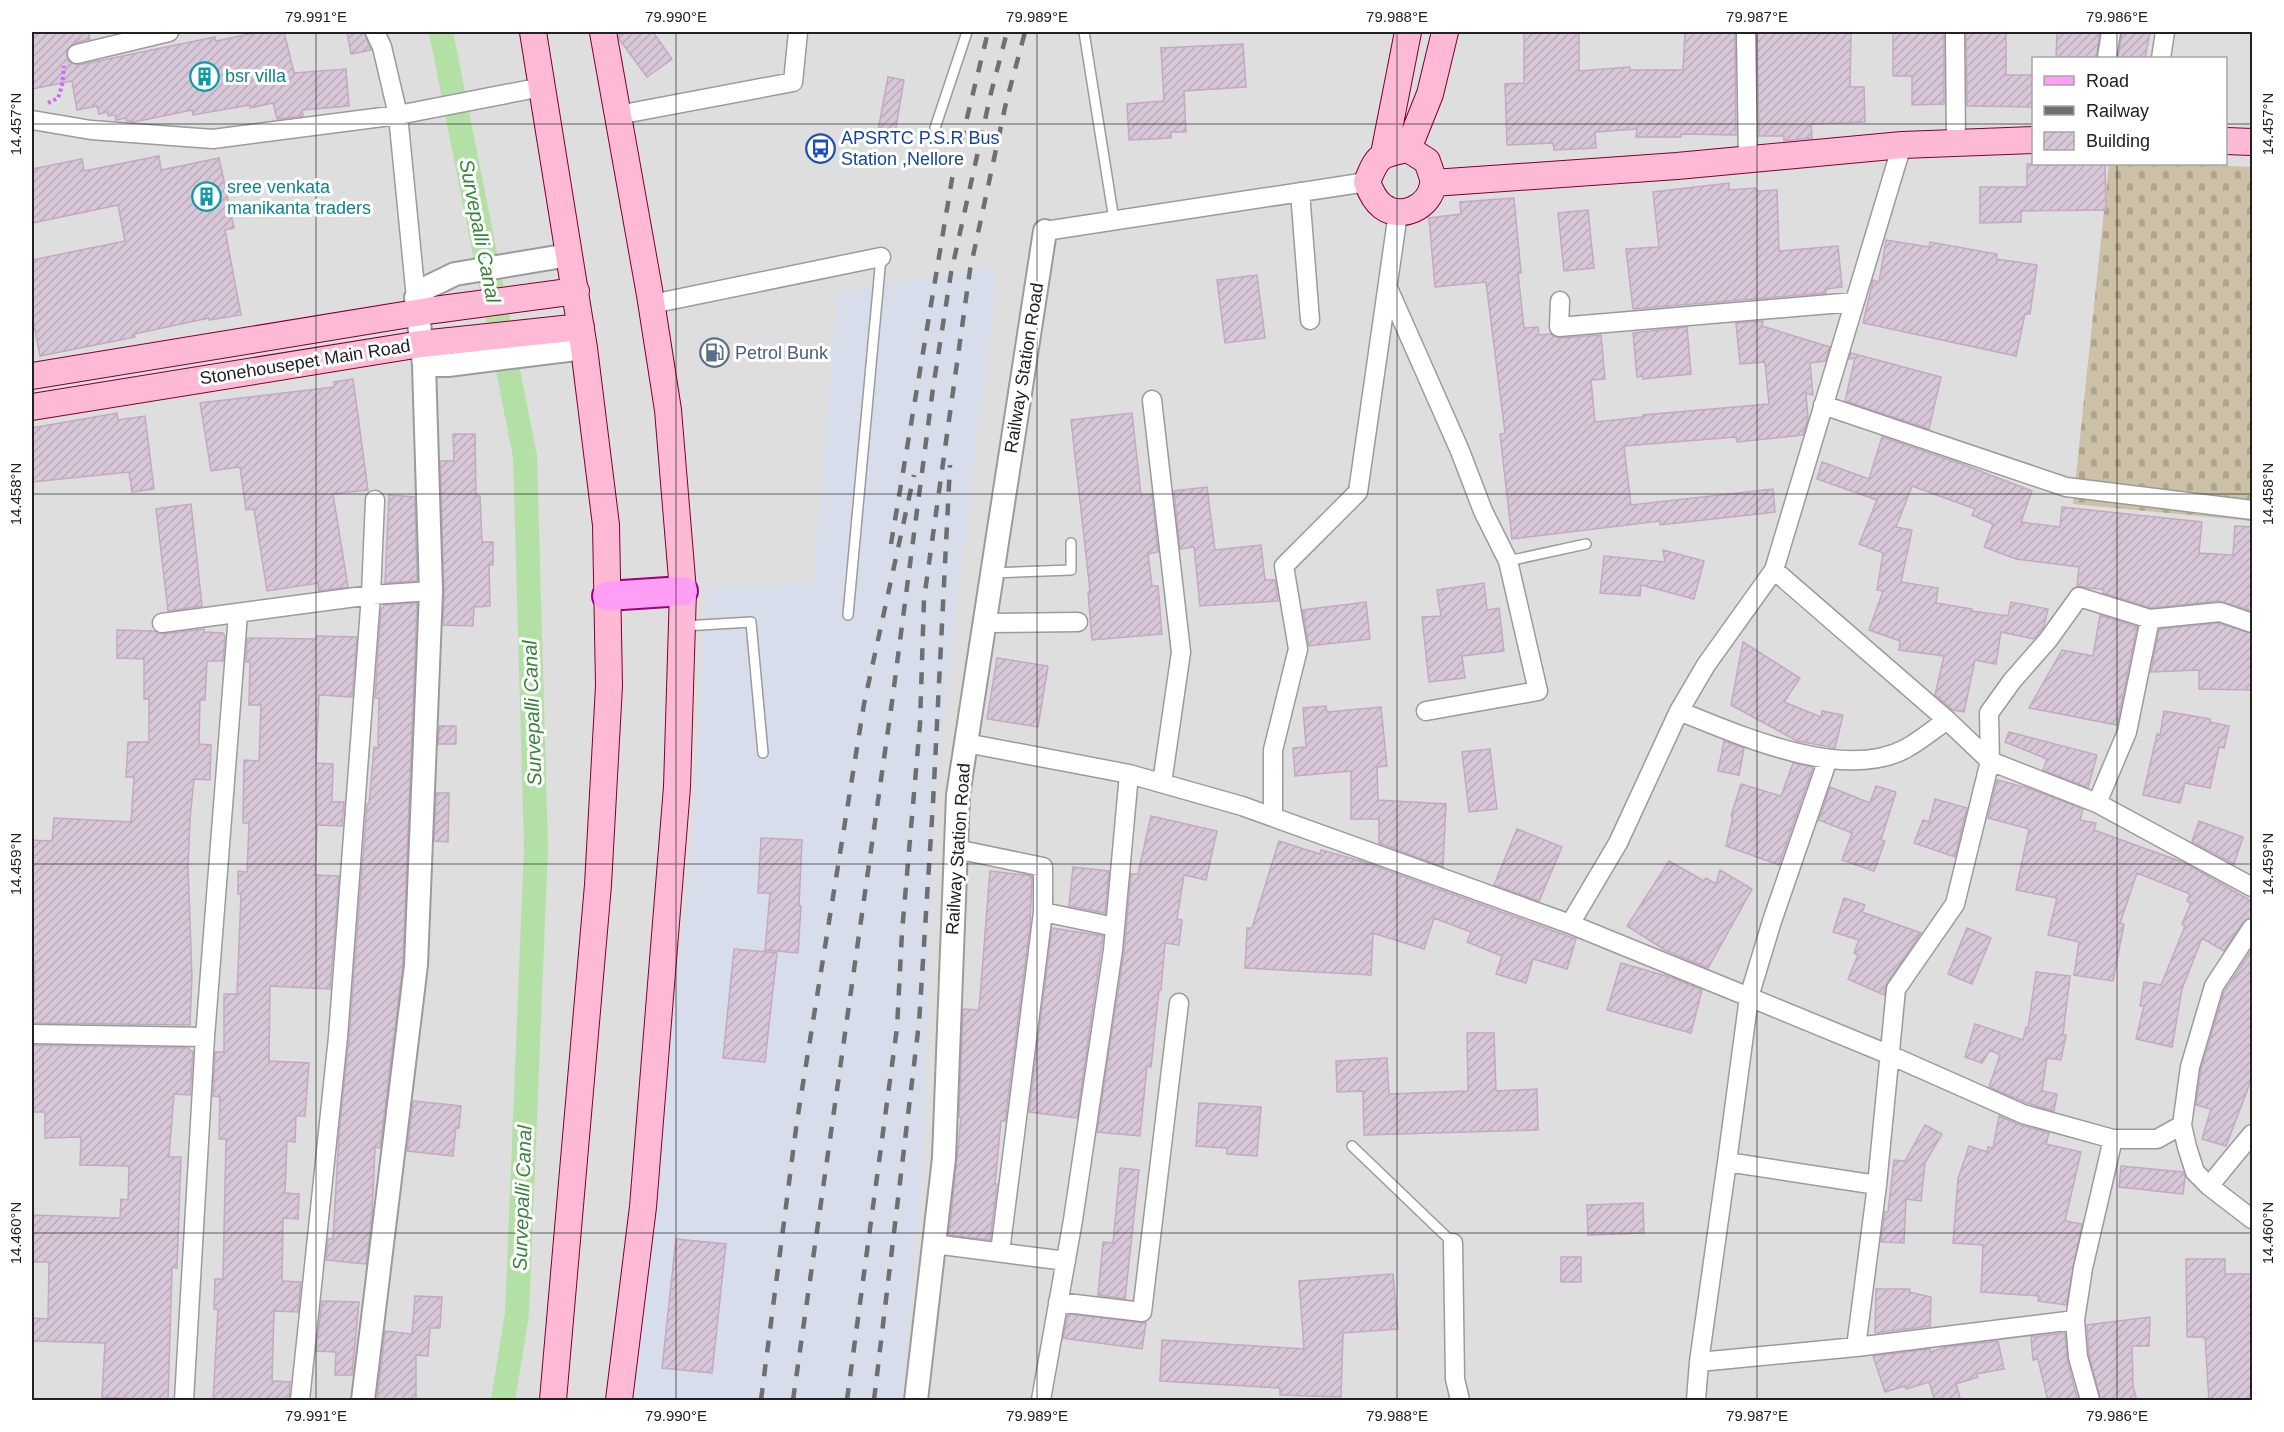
<svg xmlns="http://www.w3.org/2000/svg" width="2284" height="1432" font-family="Arial,sans-serif">
  <style>
    .residential { fill: #dededf; fill-rule: evenodd }
    .railway { fill: #d8ddeb }
    .cemetery { fill: url(#cemetery-stones) }
    .lines { fill: none; stroke-linecap: round; stroke-linejoin: round }
    .canal { stroke: #b3e1a5; stroke-width: 24 }
    .building { fill: url(#building-hatch); stroke: #c4a8c4; stroke-width: 1.5 }
    .service-casing { stroke: #9b9b9b; stroke-width: 12 }
    .minor-casing { stroke: #9b9b9b; stroke-width: 21 }
    .tertiary-casing { stroke: #9b9b9b; stroke-width: 26 }
    .secondary-casing { stroke: #7f002c; stroke-width: 28 }
    .primary-casing { stroke: #9d007c; stroke-width: 32 }
    .path { stroke: #cb6aff; stroke-width: 4; stroke-dasharray: 3 3; stroke-linecap: butt }
    .service { stroke: #fff; stroke-width: 9 }
    .minor { stroke: #fff; stroke-width: 18 }
    .tertiary { stroke: #fff; stroke-width: 22 }
    .secondary { stroke: #fdb9d5; stroke-width: 26 }
    .primary { stroke: #ff9ef4; stroke-width: 28 }
    .rail { stroke: #6f6f6f; stroke-width: 4.5; stroke-dasharray: 12 12; stroke-linecap: butt }
    .ticks { fill: none; stroke: #212121; stroke-width: 1.5; stroke-opacity: 0.45 }
    .labels { text-anchor: middle; dominant-baseline: central; stroke-width: 6; stroke-linejoin: round; paint-order: stroke }
    .culture-label { font-size: 18px; fill: #0d838f; stroke: #fff; text-anchor: start }
    .transit-label { font-size: 18px; fill: #164399; stroke: #fff; text-anchor: start }
    .service-label { font-size: 18px; fill: #4e5e75; stroke: #fff; text-anchor: start }
    .street-label { font-size: 18px; fill: #212121; stroke: #fff }
    .water-label { font-size: 20px; font-style: italic; fill: #37853a; stroke: #fff }
    .neatline { fill: none; stroke: #212121; stroke-width: 2 }
    .ticks-label { font-size: 15px; text-anchor: middle; fill: #212121 }
  </style>
  <defs>
    <pattern id="cemetery-stones" width="16" height="16" patternUnits="userSpaceOnUse" patternTransform="scale(1.5)"><rect width="16" height="16" fill="#ccc0a7"/><path d="M2 7V4a2 2 0 0 1 4 0v3zM10 15v-3a2 2 0 0 1 4 0v3z" fill="#afa58f"/></pattern>
    <pattern id="building-hatch" width="6" height="6" patternUnits="userSpaceOnUse" patternTransform="scale(1.5)"><rect width="6" height="6" fill="#d8c7d9"/><path d="M-1 1l2-2M0 6l6-6M5 7l2-2" fill="none" stroke="#b9abba"/></pattern>
  </defs>
  <rect width="100%" height="100%" fill="#f2e7ef"/>
  <path class="residential" d="M32,32H2252V1400H32ZM2034,58H2226V164H2034Z"/>
  <path class="railway" d="M998,266L933,807L925,1135L903,1400H618L692,866L707,588L813,584L838,294Z"/>
  <path class="cemetery" d="M2109,164H2181L2252,167V521L2073,504Z"/>
  <g class="lines">
    <path class="canal" d="M441,32L525,456L536,848L517,1314L503,1400"/>
  </g>
  <path class="building" d="M32,32H88L90,39L74,43L66,51L69,62L79,65L215,37L216,41L258,32H284L294,73L346,69L349,106L302,110L303,116L277,119L273,103L250,108V105L193,115L192,110L134,122L127,121L126,118L116,120L115,115L108,116V112L99,114L97,106L77,110L72,81L32,89Z
    M347,32H364L371,50L351,54Z
    M618,32H653L672,59L647,77L619,39Z
    M1524,32H1579V71L1630,67V70H1683L1685,32H1735L1736,135L1681,134V137H1636L1637,129L1595,132L1596,148L1554,150L1553,143L1507,145L1505,84L1524,83Z
    M1757,32H1851L1850,87H1864L1865,122L1811,124L1812,138L1784,141V136H1759Z
    M1893,32H1944V104L1912,105V76H1893Z
    M1966,32H2006V75H2034V107L1967,106Z
    M2057,32H2100L2096,58H2056Z
    M2122,32H2150L2145,58H2118Z
    M1243,44L1246,87L1184,91L1186,132H1171V138L1129,140L1127,104L1164,101L1161,48Z
    M888,77L904,80L894,139L877,136Z
    M159,156L161,170L219,158L234,228L225,230L241,315L209,320V318L134,334L135,337L40,356L32,314V260L125,241L118,205L32,223V169L82,159L84,171Z
    M2027,164H2105L2106,210L2021,211V222L1980,223V187H2027Z
    M1729,183V190L1756,188V191L1777,190L1779,251L1838,246L1842,287L1826,289V293L1633,309L1626,249L1659,247L1653,192Z
    M1514,198L1521,273H1518L1524,328L1538,327L1539,335L1551,334L1559,338L1601,335L1605,379L1591,380L1595,422L1643,417V415L1769,404L1765,362L1740,364L1736,323L1763,321L1762,326L1830,347L1825,361L1810,363L1813,395L1806,393L1808,419L1803,435L1737,442L1736,437L1624,446L1631,505L1773,489L1775,512L1660,525V521L1512,539L1500,434L1505,433L1486,282L1435,287L1429,218L1461,214L1460,202Z
    M1588,210L1594,268L1564,271L1558,213Z
    M1886,240L1929,247L1930,242L1997,254L1996,259L2037,265L2030,314H2025L2016,356L1863,323L1873,280L1879,282Z
    M1257,275L1265,338L1225,343L1217,280Z
    M1687,327L1691,374L1643,379V376L1637,377L1633,333Z
    M1851,353L1941,377L1929,429L1845,401L1855,358L1849,359Z
    M353,379L368,490L333,494L348,587L319,591L318,583L267,591L254,509L246,510L240,467L211,471L200,403L334,387V382Z
    M117,413L118,420L145,416L154,489L132,492L129,472L32,482V428Z
    M1132,413L1141,495L1152,494L1158,552L1148,554L1152,586H1158L1162,634L1092,640L1088,592L1090,591L1071,420Z
    M453,434H475L476,496H480L482,542H493V565H489L490,606L474,607L473,626L443,625L444,591L440,461H454Z
    M1882,437L1959,463L2032,491L2021,522L2060,527L2062,507L2202,522L2199,553L2233,555L2235,526L2253,527V611L2219,601L2151,608L2103,593L2104,590L2077,586L2079,567L2016,559L1984,547L1993,524L1972,515L1975,509L1912,486L1896,527L1912,530L1901,582L1938,588L1936,603L1972,609V611L2008,616L2011,602L2048,609L2044,626L2034,639L2001,632L1996,664L1975,660L1964,712L1953,710L1935,695L1944,656L1899,650L1900,641L1869,630L1883,591L1877,590L1883,553L1859,544L1877,500L1817,479L1822,462L1869,479Z
    M1207,487L1215,550L1261,545L1265,580H1275L1278,601L1200,606L1194,547L1180,549L1174,491Z
    M389,495L415,497L417,581L385,583Z
    M191,504L202,606L168,611L156,509Z
    M1663,550L1704,561L1694,599L1641,585L1640,596L1600,593L1604,556L1665,562Z
    M1484,583L1487,610L1499,608L1504,651L1462,656L1465,678L1429,682L1422,617L1441,616L1437,590Z
    M1366,602L1370,639L1309,646L1303,610Z
    M417,603L403,964L380,1148L375,1147L372,1215L366,1264L326,1260L328,1239H333L339,1133L349,1038L367,804H369L374,747L378,748L379,698H375L381,608H383L384,605Z
    M2100,615L2137,627L2117,725L2029,708L2062,650L2093,656Z
    M2219,623L2253,634V690L2199,689V670L2151,672L2159,629Z
    M204,629V632L223,633L225,637L223,661H207L205,700H200L199,744L211,745L210,780L194,779L190,819L188,867L192,977L190,1025L33,1023L35,961H32V840L52,841L54,818L131,822L134,777H126L128,742H149V699H144V659L117,658V630L154,631L164,634Z
    M317,636L357,637L352,697L319,695L316,763L333,764L332,802H344L342,826L317,825L315,875L339,876L330,989L270,986L269,1061L309,1063L305,1116H296L295,1142L287,1141L285,1193L299,1194L298,1219L283,1218L282,1281L301,1282L298,1312L274,1311L272,1381L290,1382L289,1401H213L218,1309H214L215,1279H223L226,1139H219L220,1097L213,1096L215,1052H224V994H237L241,894H238V871L247,872L249,823H243L244,760L259,761L261,705H249L250,662H246L247,638L317,639Z
    M1743,642L1800,678L1784,702L1821,717L1822,711L1843,715L1835,748L1797,741L1731,705Z
    M997,658L1048,666L1038,727L987,719Z
    M1326,706L1327,712L1381,707L1387,766L1377,767L1378,800L1446,804L1443,867L1379,843V819H1351V771L1295,776L1293,748L1306,747L1303,708Z
    M2164,711L2210,719V722L2229,726L2224,748L2219,747L2210,788L2185,783L2180,803L2143,795L2157,734L2160,735Z
    M439,726H456V744H438Z
    M2009,732L2097,755L2088,788L2043,770L2047,759L2005,742Z
    M1724,741L1744,748L1739,775L1718,771Z
    M1490,749L1497,809L1469,812L1462,752Z
    M1793,763L1813,767L1779,865L1726,846L1733,816H1731L1741,784L1781,796Z
    M1997,780L2028,788L2083,809L2080,820L2096,823L2094,830L2185,863L2253,902V917L2243,922L2224,951L2202,938L2182,989L2172,1047L2136,1039L2144,1006H2140L2144,982L2161,985L2185,926L2182,924L2191,903L2187,901L2190,894L2137,873L2120,923L2124,924L2113,981L2074,975L2079,942L2048,935L2057,898L2016,890L2029,829L1988,818Z
    M1876,786L1896,792L1881,840L1885,841L1874,871L1842,860L1852,833L1819,820L1830,787L1870,803Z
    M436,793H449L448,842L434,841Z
    M1935,799L1967,808L1955,857L1914,843L1923,820L1929,822Z
    M1151,816L1217,831L1206,880L1184,875L1177,919L1182,920L1179,945L1165,943L1161,990H1159L1151,1067L1147,1066L1140,1136L1097,1132L1124,952L1131,874H1138Z
    M2199,821L2243,837L2234,864L2192,842Z
    M1517,829L1562,847L1539,901L1494,885Z
    M761,838L802,840L799,906H801L798,953L765,950L770,893H758Z
    M1279,841L1320,854L1321,850L1361,861L1576,939L1567,969L1533,959L1526,983L1496,974L1502,956L1467,942L1471,932L1434,918L1424,949L1373,933L1371,975L1245,968L1247,928H1252Z
    M1669,861L1704,881L1706,878L1716,884L1720,870L1752,889L1708,968L1665,950L1627,926Z
    M1073,867L1109,871L1105,913L1069,906Z
    M990,871L1032,876L1030,926L1005,1121H1001L995,1184H997L990,1240L949,1235L961,1118L959,1117L963,1009L979,1010Z
    M1844,898L1865,905L1862,912L1921,933L1887,983L1884,995L1848,979L1858,955L1854,953L1859,940L1833,932Z
    M1052,928L1103,936L1077,1118L1029,1112Z
    M1967,928L1991,938L1972,984L1948,974Z
    M2253,948V1075L2226,1146L2202,1139L2211,1109L2196,1105L2201,1069L2224,992Z
    M734,949L777,953L765,1062L723,1058Z
    M1621,963L1673,978L1702,990L1691,1033L1607,1010Z
    M2036,972L2070,976L2063,1035H2066L2061,1060L2047,1058L2042,1091L2057,1094L2054,1111L2027,1103L1989,1087L2000,1055L1990,1050L1982,1063L1965,1057L1975,1024L2023,1040L2026,1027L2028,1028Z
    M1467,1033H1494L1496,1091L1537,1089L1538,1130L1364,1135L1363,1091L1337,1092L1336,1061L1387,1058L1389,1094L1468,1091Z
    M32,1045L189,1048V1050L193,1051L190,1095L174,1094L169,1157H181L177,1268L172,1267L168,1401L102,1397L105,1343L32,1341V1318L48,1319L49,1262H32V1215L120,1218L121,1199L128,1200L129,1166L80,1165L81,1137L45,1138V1112H32Z
    M413,1101L461,1106L459,1128L456,1127L453,1156L407,1151Z
    M1199,1103L1261,1107L1257,1156L1227,1154V1148L1196,1146Z
    M1999,1116L2020,1125L2049,1133L2046,1144L2081,1152L2065,1221L2082,1224L2066,1305L2038,1301L2039,1296L1981,1292L1983,1245L1953,1243L1958,1179L1969,1146L1987,1152L1988,1147L1993,1148Z
    M1925,1125L1942,1134L1925,1163L1921,1201L1906,1199L1904,1243L1881,1242L1885,1212H1888L1894,1160L1905,1161Z
    M2121,1166L2183,1172L2185,1177L2183,1194L2119,1187Z
    M1120,1168L1139,1170L1125,1299L1098,1295L1103,1242L1113,1243Z
    M1643,1203L1644,1233L1588,1235L1587,1205Z
    M676,1239L726,1244L712,1373L662,1368Z
    M1561,1257H1581V1282H1561Z
    M2186,1259H2225V1274H2253V1401H2209L2205,1337H2187Z
    M1393,1274L1398,1329L1343,1333L1341,1397L1280,1395V1388L1160,1381L1162,1340L1304,1349L1299,1281Z
    M1876,1289H1910L1909,1292L1931,1297L1930,1326L1875,1333Z
    M415,1296L442,1297L440,1328H430L428,1356L416,1355V1401H377L385,1331L412,1334Z
    M322,1301L359,1302L352,1375H335L336,1352L316,1351Z
    M1068,1314L1146,1323L1142,1349L1063,1338Z
    M2150,1317L2149,1346H2132L2133,1386L2137,1401H2101L2089,1355L2087,1325Z
    M2065,1333L2067,1360L2078,1401H2048L2038,1359L2033,1360L2031,1337Z
    M1998,1341L2004,1369L1976,1374L1978,1377L1956,1384L1961,1401H1935L1929,1382L1906,1389L1905,1386L1885,1392L1873,1356L1930,1349V1352L1946,1347Z"/>
  <g class="lines">
    <defs>
      <path id="service" d="M1084,32L1114,220
        M935,128L967,32
        M1508,561L1586,544
        M992,573L1071,570V543
        M848,615L881,257
        M684,626L751,622L763,753
        M1352,1146L1453,1243"/>
      <path id="minor" d="M375,32L382,47L398,115L416,298
        M1746,32L1748,159
        M1955,32L1956,143
        M77,54L169,32
        M2107,58L2111,32
        M2161,58L2165,32
        M618,115L793,82L798,32
        M32,120L91,130L213,139L398,115L542,87
        M1902,145L1774,570L1947,720L1990,761L2097,803L2252,887
        M1300,192L1310,320
        M1045,231L1367,182
        M1388,288L1460,451L1483,511L1508,561L1538,691L1426,711
        M1560,301L1559,327L1854,302
        M652,304L881,257
        M1152,400L1181,652L1162,783
        M1823,405L2066,487L2252,510
        M162,623L371,595L431,591
        M984,623L1078,622
        M1679,711C1739,735 1843,782 1905,749C1920,741 1934,729 1947,720
        M966,743L1129,774L1242,806L1570,924L1749,997L1727,1162L1877,1185
        M1828,759L1772,921L1749,997L1890,1055L2023,1114L2113,1139H2157L2182,1125
        M2097,803L2127,732L2150,619
        M1273,817V750L1298,649L1284,566L1358,492L1398,213
        M956,849L1043,867V912L1115,927
        M1570,924L1618,843L1679,711L1706,665L1774,570
        M2252,928L2214,986L2190,1067L2182,1125L2187,1147L2195,1172L2209,1186L2252,1219
        M32,1034L205,1037
        M2209,1186L2252,1134
        M1453,1243L1455,1379L1460,1400
        M934,1244L1066,1261
        M1000,1252L1043,912
        M1058,1302L1142,1312L1179,1003
        M1856,1347L1877,1185L1896,989L1955,904L1990,761L1989,713L2012,681L2048,640L2079,597L2150,619L2220,612L2252,623
        M1699,1362L1856,1347L2075,1320
        M184,1400L205,1037L238,614
        M300,1400L338,1037L371,595L375,500
        M1041,1400L1073,1220L1113,950L1129,774
        M1696,1400L1699,1362L1727,1162
        M2090,1400L2078,1357L2075,1320L2083,1268L2113,1139"/>
      <path id="tertiary" d="M424,365H448L584,348
        M363,1400L416,965L431,591L424,365L416,298L426,288L455,274L569,255
        M916,1400L944,1158L958,795L1045,231"/>
      <path id="secondary" d="M533,32L584,348L606,525L609,686L598,885L553,1400
        M603,32L650,295L668,410L683,591L677,787L643,1207L619,1400
        M2226,141L2252,142
        M1408,149L1427,161C1429,168 1434,178 1433,184C1430,207 1401,221 1382,206C1374,200 1370,190 1367,182C1378,154 1380,155 1408,149Z
        M1408,149L1430,94L1445,32
        M1384,154L1408,32
        M1433,183L1677,166L1902,145L2034,140
        M32,376L434,310L576,291
        M32,407L421,344L581,327"/>
      <path id="primary" d="M607,596L683,591"/>
    </defs>
    <use href="#service" class="service-casing"/>
    <use href="#minor" class="minor-casing"/>
    <use href="#tertiary" class="tertiary-casing"/>
    <use href="#secondary" class="secondary-casing"/>
    <use href="#primary" class="primary-casing"/>
    <path class="path" d="M48,103L58,98L62,86L64,66"/>
    <use href="#service" class="service"/>
    <use href="#minor" class="minor"/>
    <use href="#tertiary" class="tertiary"/>
    <use href="#secondary" class="secondary"/>
    <use href="#primary" class="primary"/>
    <path class="rail" d="M891,544L952,179L988,32
      M761,1400L797,1121L864,704L914,475
      M793,1400L892,702L933,388L951,273L991,93L1007,32
      M847,1400L897,1028L902,932L920,724L924,599L970,270L1006,103L1025,32
      M874,1400L919,1023L933,803L950,465"/>
  </g>
  <path class="ticks" d="M316,32V1400M676,32V1400M1037,32V1400M1397,32V1400M1757,32V1400M2117,32V58M32,124H2034M2226,124H2252M2117,164V1400M32,494H2252M32,864H2252M32,1233H2252"/>
  <defs>
    <symbol id="building-ring" viewBox="-11 -11 22 22"><circle r="9.5" fill="#fff" stroke="#0f9aa8" stroke-width="1.5"/><path d="M-4-6H4V6H1V3H-1V6H-4ZM-2.5-4.3h1.7v1.8h-1.7ZM.8-4.3h1.7v1.8H.8ZM-2.5-1h1.7V.8h-1.7ZM.8-1h1.7V.8H.8Z" fill="#0f9aa8"/></symbol>
    <symbol id="bus-ring" viewBox="-11 -11 22 22"><circle r="9.5" fill="#fff" stroke="#1a4fb4" stroke-width="1.5"/><path d="M-5-6H5V4H4V6H2V4H-2V6H-4V4H-5ZM-3.5-4V0h7V-4ZM-3.5 1.2v1.5H-2V1.2ZM2 1.2v1.5H3.5V1.2Z" fill="#1a4fb4"/></symbol>
    <symbol id="fuel-ring" viewBox="-11 -11 22 22"><circle r="9.5" fill="#fff" stroke="#5c6f8a" stroke-width="1.5"/><path d="M-5.5-6h7V0h2V4h1.3V-2.5L3-4.5l.8-.8L6-3V5H2.5V1h-1V6h-7ZM-4.2-4.7v3.2H.2V-4.7Z" fill="#5c6f8a"/></symbol>
  </defs>
  <g fill-rule="evenodd">
    <use href="#building-ring" x="188" y="60" width="33" height="33"/>
    <use href="#bus-ring" x="804" y="132" width="33" height="33"/>
    <use href="#building-ring" x="190" y="180" width="33" height="33"/>
    <use href="#fuel-ring" x="698" y="336" width="33" height="33"/>
  </g>
  <g class="labels">
    <g class="culture-label">
      <text x="225" y="76">bsr villa</text>
      <text x="227" y="187">sree venkata<tspan x="227" dy="21">manikanta traders</tspan></text>
    </g>
    <g class="transit-label">
      <text x="841" y="138">APSRTC P.S.R Bus<tspan x="841" dy="21">Station ,Nellore</tspan></text>
    </g>
    <g class="service-label">
      <text x="735" y="353">Petrol Bunk</text>
    </g>
    <g class="street-label">
      <text transform="translate(305 362) rotate(-9)">Stonehousepet Main Road</text>
      <text transform="translate(1024 368) rotate(-81)">Railway Station Road</text>
      <text transform="translate(958 849) rotate(-86)">Railway Station Road</text>
    </g>
    <g class="water-label">
      <text transform="translate(480 231) rotate(79)">Survepalli Canal</text>
      <text transform="translate(532 713) rotate(-92)">Survepalli Canal</text>
      <text transform="translate(522 1198) rotate(-88)">Survepalli Canal</text>
    </g>
  </g>
  <rect width="2284" height="1432" fill="none" stroke="#ffffff" stroke-width="66"/>
  <rect x="2032" y="57" width="195" height="108" fill="#ffffff" stroke="#a6a6a6" stroke-width="1.5"/>
  <rect x="2044" y="76" width="30" height="9" fill="#ff9ef4" stroke="#a6a6a6" stroke-width="1.5"/>
  <text x="2086" y="87" font-size="18" fill="#212121">Road</text>
  <rect x="2044" y="106" width="30" height="9" fill="#6f6f6f" stroke="#a6a6a6" stroke-width="1.5"/>
  <text x="2086" y="117" font-size="18" fill="#212121">Railway</text>
  <rect x="2044" y="132" width="30" height="18" fill="url(#building-hatch)" stroke="#a6a6a6" stroke-width="1.5"/>
  <text x="2086" y="147" font-size="18" fill="#212121">Building</text>
  <rect x="33" y="33" width="2218" height="1366" class="neatline"/>
  <g class="ticks-label">
    <text x="316" y="22">79.991°E</text>
    <text x="676" y="22">79.990°E</text>
    <text x="1037" y="22">79.989°E</text>
    <text x="1397" y="22">79.988°E</text>
    <text x="1757" y="22">79.987°E</text>
    <text x="2117" y="22">79.986°E</text>
    <text transform="translate(2268 124) rotate(-90)" y="5">14.457°N</text>
    <text transform="translate(16 124) rotate(-90)" y="5">14.457°N</text>
    <text transform="translate(2268 494) rotate(-90)" y="5">14.458°N</text>
    <text transform="translate(16 494) rotate(-90)" y="5">14.458°N</text>
    <text transform="translate(2268 864) rotate(-90)" y="5">14.459°N</text>
    <text transform="translate(16 864) rotate(-90)" y="5">14.459°N</text>
    <text transform="translate(2268 1233) rotate(-90)" y="5">14.460°N</text>
    <text transform="translate(16 1233) rotate(-90)" y="5">14.460°N</text>
    <text x="316" y="1421">79.991°E</text>
    <text x="676" y="1421">79.990°E</text>
    <text x="1037" y="1421">79.989°E</text>
    <text x="1397" y="1421">79.988°E</text>
    <text x="1757" y="1421">79.987°E</text>
    <text x="2117" y="1421">79.986°E</text>
  </g>
</svg>
